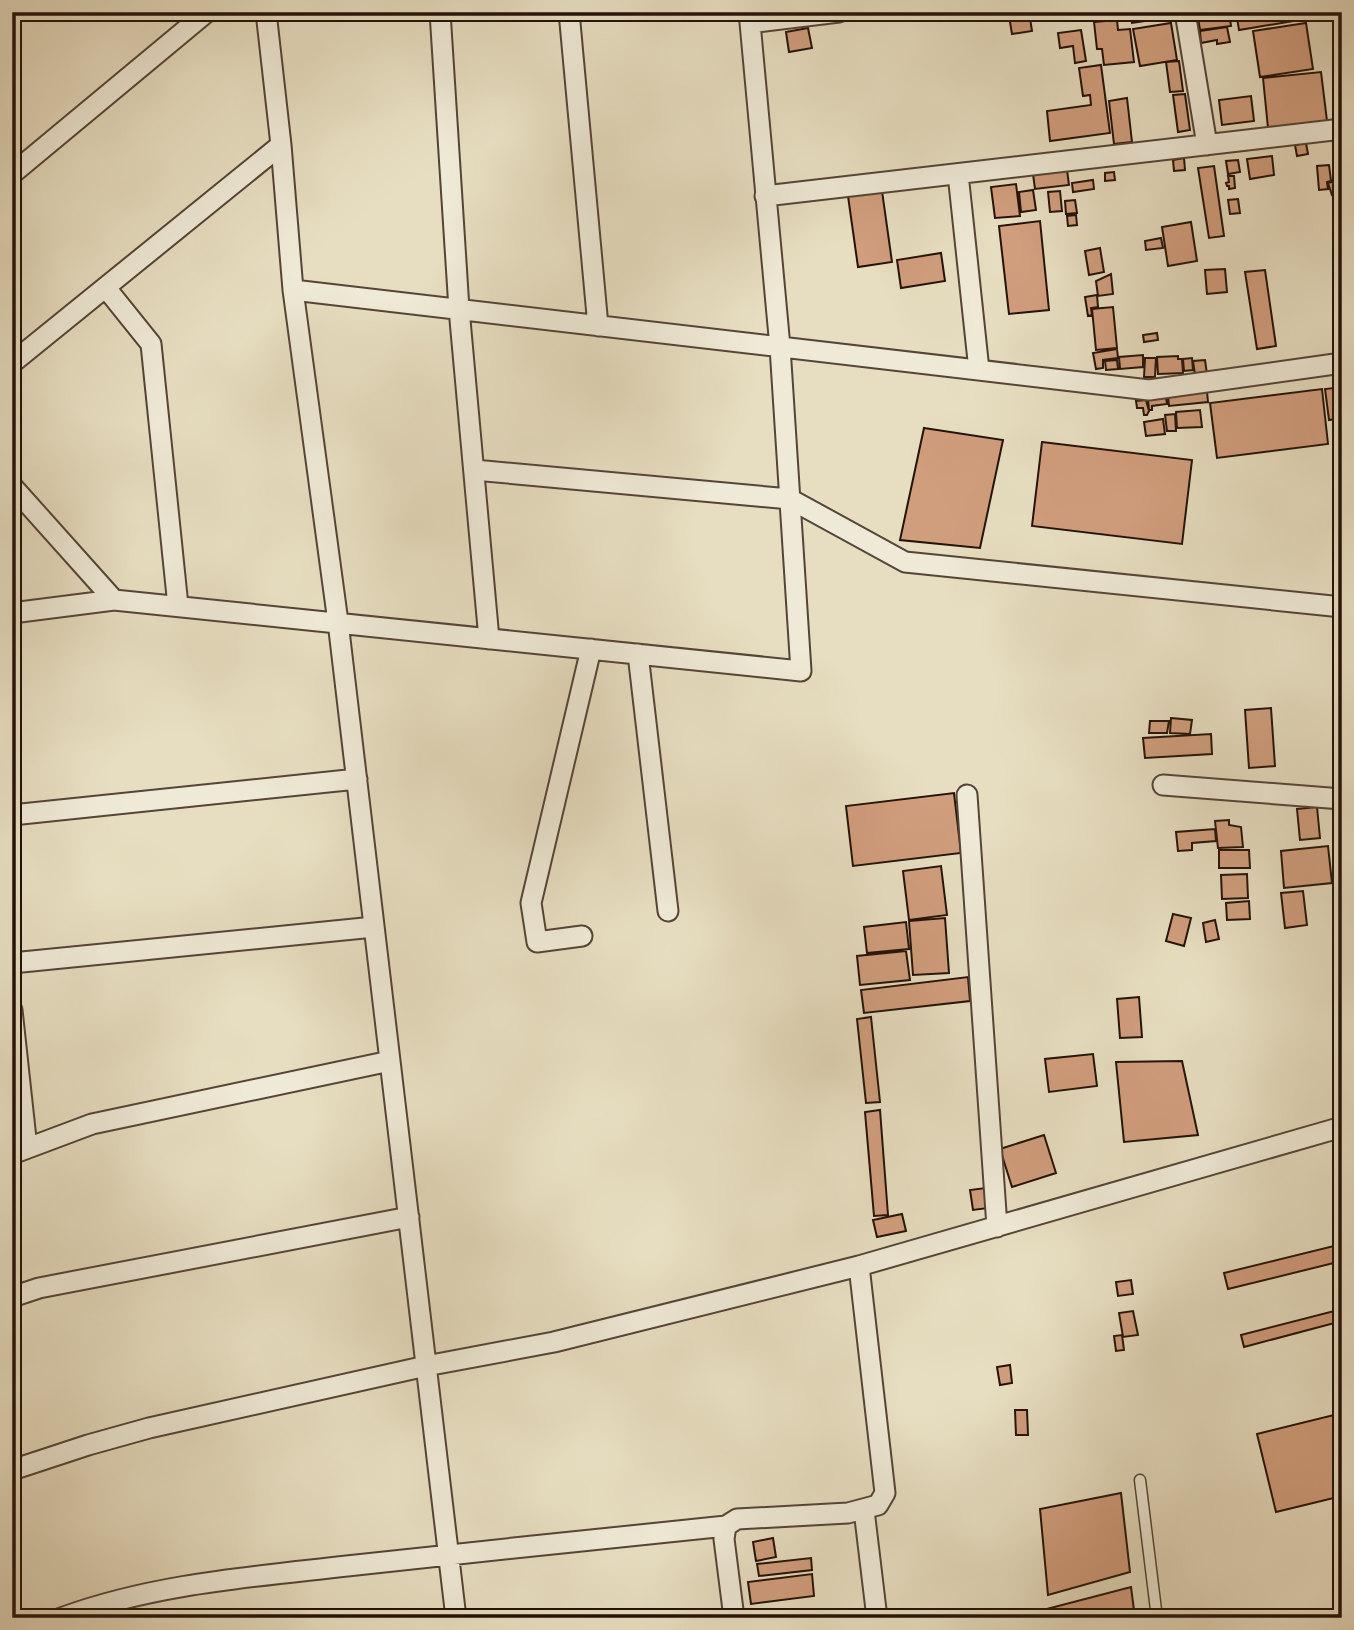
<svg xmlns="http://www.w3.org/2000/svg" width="1354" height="1630" font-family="Cardo,serif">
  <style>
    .building { fill: #d19e7d; stroke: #241109; stroke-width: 2 }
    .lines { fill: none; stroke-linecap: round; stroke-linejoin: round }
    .service-casing { stroke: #554437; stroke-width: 13 }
    .minor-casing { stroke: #554437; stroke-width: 23 }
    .service { stroke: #efead7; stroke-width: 10 }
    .minor { stroke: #efead7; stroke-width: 19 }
  </style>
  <rect width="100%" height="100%" fill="#e7dec1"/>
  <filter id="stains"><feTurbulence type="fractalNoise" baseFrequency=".00286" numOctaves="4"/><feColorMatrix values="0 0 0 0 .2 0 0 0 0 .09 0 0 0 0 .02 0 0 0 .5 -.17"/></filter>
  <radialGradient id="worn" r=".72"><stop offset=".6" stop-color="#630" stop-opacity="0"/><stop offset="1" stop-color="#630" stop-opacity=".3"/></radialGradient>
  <path class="building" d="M1029,12L1032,31L1012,34L1009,16Z
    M1126,12H1167V18L1132,23L1130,13Z
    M1197,12H1229L1231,26L1200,30Z
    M1236,12H1311L1312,18L1239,30Z
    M1117,20L1118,30L1130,29L1134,62L1104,65L1102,49H1097L1094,22Z
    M1171,23L1177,60L1140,66L1133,29Z
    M1306,23L1313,69L1260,77L1253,31Z
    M1227,27L1230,42L1217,44V40L1201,43L1200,31Z
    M808,28L812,48L789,52L786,32Z
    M1081,30L1086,61L1075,63L1073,46L1060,48L1058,33Z
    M1179,61L1183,91L1170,92L1166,62Z
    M1101,65L1110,133L1050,141L1047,111L1091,105L1090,95L1083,96L1079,68Z
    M1321,72L1327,121L1268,128L1263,78Z
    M1185,94L1190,130L1178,132L1173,95Z
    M1251,96L1254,121L1222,125L1219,100Z
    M1127,98L1132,142L1114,144L1109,101Z
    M1306,143L1308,154L1297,156L1295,145Z
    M1272,156L1274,175L1250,179L1247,159Z
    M1184,158L1185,170L1174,171L1173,160Z
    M1238,160L1240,172L1228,174L1226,161Z
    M1329,165L1331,181L1327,182L1328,189L1319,190L1317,166Z
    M1214,166L1224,236L1209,238L1198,168Z
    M1067,170L1069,185L1035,189L1033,174Z
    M1114,172L1115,180L1105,181V173Z
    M1228,176H1234L1235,188L1229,189V186H1227L1226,183L1229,182Z
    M1342,179V192L1332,195L1328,183Z
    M1093,180L1094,189L1073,192L1072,183Z
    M1016,184L1020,216L995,218L991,187Z
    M1033,190L1036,210L1021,212L1019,192Z
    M882,191L892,262L858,267L848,196Z
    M1060,191L1062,211L1050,212L1048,192Z
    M1238,199L1240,213L1230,214L1228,200Z
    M1075,200L1077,213L1066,214L1065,201Z
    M1076,215L1077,225L1068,226L1067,216Z
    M1040,221L1049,310L1009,314L999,226Z
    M1191,222L1197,261L1168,266L1162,227Z
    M1161,238L1163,248L1146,250L1145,241Z
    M1100,248L1104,272L1089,275L1085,251Z
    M941,253L945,281L901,288L897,260Z
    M1225,269L1227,292L1207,294L1205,270Z
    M1265,270L1276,346L1257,349L1245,272Z
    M1111,274L1113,294L1098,296L1096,281Z
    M1097,295L1098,307L1091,308L1092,315L1088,316L1085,297Z
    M1113,307L1117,348L1096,350L1092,309Z
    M1157,333L1158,340L1144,342L1143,335Z
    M1117,349L1118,358L1103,360V368L1096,369L1093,353Z
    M1143,355V367L1120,369L1119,357Z
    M1178,356V359H1182L1183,373L1158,374L1157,357Z
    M1145,358H1156L1155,377H1144Z
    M1192,358L1193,370L1184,371L1183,359Z
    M1117,360L1118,369L1106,370L1105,361Z
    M1205,360L1207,374L1195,375L1193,361Z
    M1342,387V418L1329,420L1325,389Z
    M1322,389L1328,444L1217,458L1210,403Z
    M1207,391L1208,402L1169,406L1168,396Z
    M1166,397L1167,404L1152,406V410H1149L1148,399Z
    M1146,400L1149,411L1147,415H1144L1143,408H1137L1136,401Z
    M1200,410L1202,427L1177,428L1176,412Z
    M1175,414L1176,431H1167L1165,415Z
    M1163,419L1165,434L1146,436L1144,422Z
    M924,428L1003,440L980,548L900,540Z
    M1042,442L1192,460L1182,544L1032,526Z
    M1271,708L1275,766L1249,768L1245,710Z
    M1171,718L1192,720L1190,734L1170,733Z
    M1150,721H1169L1167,733H1149Z
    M1211,734L1212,754L1145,758L1143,738Z
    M954,793L961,853L853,866L846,806Z
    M1317,807L1320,838L1300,840L1297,809Z
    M1229,820V825L1241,827L1243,847L1218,848L1215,821Z
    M1215,829L1216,841L1192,843V850L1178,851L1176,832Z
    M1328,846L1332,883L1284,888L1281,851Z
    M1219,850H1249L1250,868H1219Z
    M941,866L947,915L909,920L903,871Z
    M1336,870H1342V904H1338Z
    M1247,874L1248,898L1222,899L1221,875Z
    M1303,891L1307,925L1285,928L1281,893Z
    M1249,901L1250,919L1227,920L1226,903Z
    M1173,914L1191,918L1184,946L1166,941Z
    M945,918L949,973L913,975L909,921Z
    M1215,920L1219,939L1206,942L1203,923Z
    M906,922L909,949L867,953L864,927Z
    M906,951L910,980L860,985L857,956Z
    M968,977L970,1001L864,1013L861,990Z
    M1139,997L1142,1037L1120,1038L1117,999Z
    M871,1017L880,1102L866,1103L857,1019Z
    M1093,1054L1097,1086L1049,1092L1045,1059Z
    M1182,1061L1198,1135L1124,1142L1116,1062Z
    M880,1110L888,1215L874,1216L865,1112Z
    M1044,1135L1056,1173L1012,1187L1000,1149Z
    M993,1187L996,1207L973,1210L970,1190Z
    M902,1214L906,1231L877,1237L873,1220Z
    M1342,1244V1261L1228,1289L1224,1273Z
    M1131,1280L1133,1294L1118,1296L1116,1282Z
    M1342,1309V1321L1244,1347L1241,1335Z
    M1133,1311L1138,1335L1123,1337L1119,1313Z
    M1122,1335L1124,1350L1116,1351L1114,1336Z
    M1010,1365L1012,1383L1000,1385L997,1367Z
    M1015,1410H1027L1028,1435H1016Z
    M1342,1413V1496L1276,1512L1257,1434Z
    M1121,1493L1130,1572L1048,1595L1040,1509Z
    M773,1538L776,1557L756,1561L753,1542Z
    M811,1558L812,1570L759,1576L757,1564Z
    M1342,1563V1598L1337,1564Z
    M812,1574L814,1596L751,1604L748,1582Z
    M1131,1587L1135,1618H1040L1039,1611Z"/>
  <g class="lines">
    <defs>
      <path id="service" d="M1140,1480L1157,1618"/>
      <path id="minor" d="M266,12L281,145L293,290L338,622L456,1618
        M440,12L459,309L489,639
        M569,12L598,326
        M1185,12L1207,145
        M750,23L839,12
        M12,174L207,12
        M958,174L979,370
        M765,196L1342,129
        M106,288L151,344L178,606
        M293,290L1149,390L1342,363
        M12,363L281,145
        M474,470L790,499L905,562L1342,607
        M12,486L114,600
        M12,613L114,600L801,671L780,347L749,12
        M638,654L668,911
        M1163,785L1342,799
        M967,795L997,1227
        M12,815L357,779
        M582,936L537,942L531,903L591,649
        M12,963L374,927
        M12,1010L27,1148
        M12,1154L92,1124L390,1061
        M12,1297L39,1288L409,1217
        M12,1470L88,1445L149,1428L426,1366L554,1342L859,1266L1342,1127
        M864,1510L877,1618
        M726,1526L724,1539L734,1618
        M61,1618C153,1584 251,1577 347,1566C473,1552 600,1539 726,1526L737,1519L848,1513L878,1505L885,1493L859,1266"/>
    </defs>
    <use href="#service" class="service-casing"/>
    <use href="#minor" class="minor-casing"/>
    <use href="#service" class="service"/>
    <use href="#minor" class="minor"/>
  </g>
  <rect width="1354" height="1630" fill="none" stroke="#e7dec1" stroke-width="42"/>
  <rect x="14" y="14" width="1326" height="1602" fill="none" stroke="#241109" stroke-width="3.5"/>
  <rect x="21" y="21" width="1312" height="1588" fill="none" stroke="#241109" stroke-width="2"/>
  <rect width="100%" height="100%" filter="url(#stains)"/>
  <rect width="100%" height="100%" fill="url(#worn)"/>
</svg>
